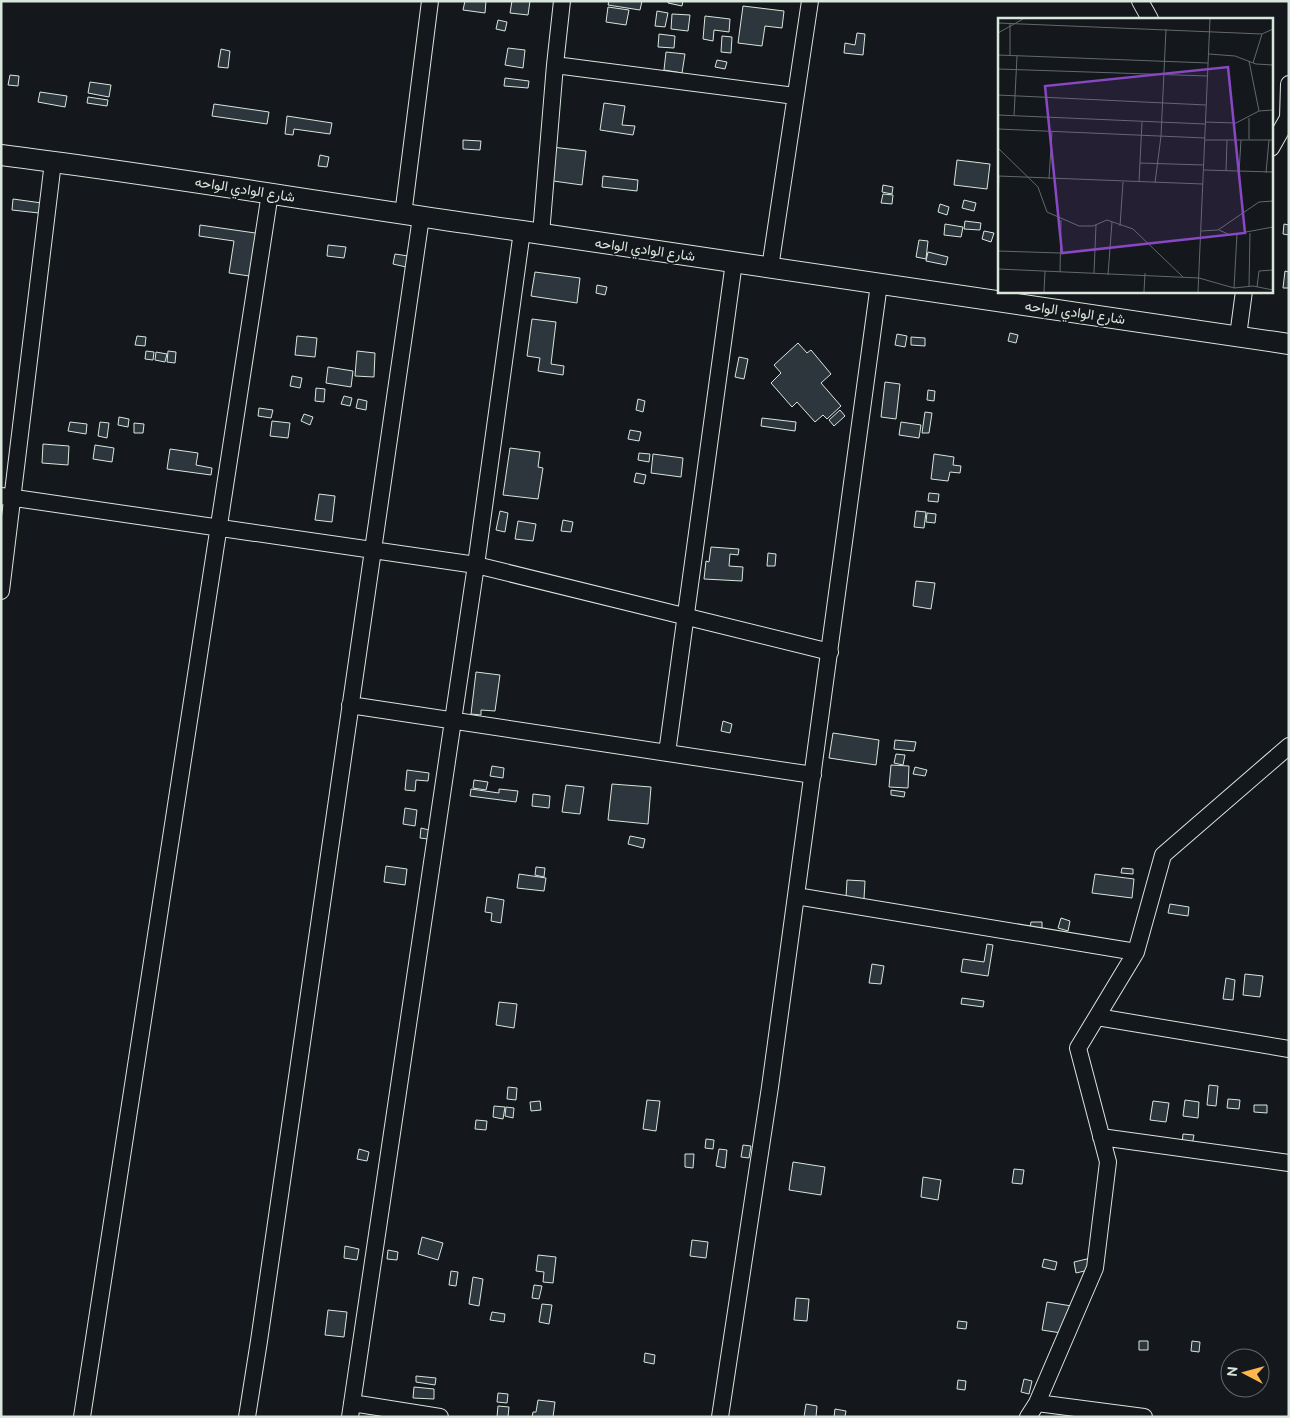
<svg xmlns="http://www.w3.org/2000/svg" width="1290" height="1418" font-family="Ubuntu,Vazirmatn,sans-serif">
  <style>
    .building { fill: #2c363c; stroke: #d8e6dc }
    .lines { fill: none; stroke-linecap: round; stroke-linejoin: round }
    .minor-casing { stroke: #d8e6dc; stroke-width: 18 }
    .major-casing { stroke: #d8e6dc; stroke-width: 22 }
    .minor { stroke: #14181c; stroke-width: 16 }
    .major { stroke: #14181c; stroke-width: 20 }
    .labels { text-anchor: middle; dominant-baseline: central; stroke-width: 4; stroke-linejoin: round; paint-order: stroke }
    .street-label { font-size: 14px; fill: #d8e6dc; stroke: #14181c }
    .inset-road { fill: none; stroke: #626a69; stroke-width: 1 }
    .view { fill: #8948c3; fill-opacity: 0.15; stroke: #8948c3; stroke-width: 2.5 }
    .inset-edge { fill: none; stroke: #d8e6dc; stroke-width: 2.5 }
  </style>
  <rect width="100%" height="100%" fill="#14181c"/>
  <path class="building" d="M465,1H486L485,13L463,10Z
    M512,1H530L528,15L510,13Z
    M609,1H642L640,10L608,5Z
    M668,1H683L682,6L668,3Z
    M743,6L784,11L782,28L765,26L762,46L738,43Z
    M608,7L629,10L626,25L606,22Z
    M657,11L668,13L665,27L655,26Z
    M672,14L690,15L688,31L671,29Z
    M705,16L730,19L729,32L714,30L713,41L703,39Z
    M498,20L507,22L505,31L496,29Z
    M857,33L865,34L863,55L844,53L845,43L855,45Z
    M659,34L675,36L674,48L658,47Z
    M722,36L732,37L731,53L721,52Z
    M508,48L525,50L523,68L505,65Z
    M221,49L230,51L228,68L218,67Z
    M666,52L685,54L682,73L664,70Z
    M717,60L727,62L725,69L715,67Z
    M10,75L19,76L18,86L8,85Z
    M505,78L529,81L528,88L504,86Z
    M90,82L111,85L109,97L88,93Z
    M40,92L67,96L65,107L38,102Z
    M88,97L108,100L107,106L87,103Z
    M604,103L625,106L622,125L635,126L633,135L600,130Z
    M214,104L269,112L267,124L212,116Z
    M287,116L332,123L330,134L294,129L293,135L285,134Z
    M463,140L481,141L480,150L463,149Z
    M552,147L586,151L582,185L539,179Z
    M320,155L329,157L327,167L318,166Z
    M957,160L990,164L987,189L954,185Z
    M603,176L638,180L637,191L602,187Z
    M883,185L893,187L892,194L882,192Z
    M883,194L893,195L892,204L881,203Z
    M13,199L49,204L48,214L12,210Z
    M964,200L976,203L974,211L962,208Z
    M940,204L949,207L947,215L938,212Z
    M965,221L981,223L980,230L964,229Z
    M945,224L963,227L961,237L944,235Z
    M1284,224L1289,225V235L1283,234Z
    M200,225L262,234L256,277L229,273L234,241L199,236Z
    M984,231L994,233L991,242L982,239Z
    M919,240L928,241L926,259L916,257Z
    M328,245L346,247L344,258L327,256Z
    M928,252L948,257L946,265L926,261Z
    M395,254L408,256L406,267L393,264Z
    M1285,271L1289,272V288H1283Z
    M535,272L580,278L577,303L531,296Z
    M597,285L607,287L605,295L596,293Z
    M532,319L556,322L551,364L564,366L563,375L538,371L540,358L527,356Z
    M1010,333L1018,335L1016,343L1008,341Z
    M897,334L907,336L905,347L895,345Z
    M137,336L146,337L145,346L135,345Z
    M297,336L317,338L315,357L295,355Z
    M911,337L925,338V346L911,345Z
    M798,343L807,353L811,350L831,374L821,383L841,406L827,419L823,415L815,422L797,402L792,407L771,383L781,373L774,365Z
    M146,351L154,352L153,360L145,359Z
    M168,351L176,352L175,363L167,362Z
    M357,351L375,353L374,377L355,376Z
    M156,352L167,354L165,362L155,360Z
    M739,357L748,359L744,379L735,377Z
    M328,367L353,371L351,387L326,383Z
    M292,376L302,378L300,388L290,386Z
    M885,382L900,384L896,419L881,417Z
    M316,388L325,389L324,402L315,401Z
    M928,390L935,391L934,401L927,400Z
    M344,396L352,398L350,406L341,404Z
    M358,399L367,401L366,410L356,408Z
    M638,399L645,401L643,412L636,410Z
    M259,408L273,410L271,418L258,416Z
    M840,410L845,416L834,426L829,420Z
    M925,412L932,413L929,433H922Z
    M304,414L313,417L310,425L301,421Z
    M119,417L129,419L128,427L118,425Z
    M762,418L796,422L795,431L761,426Z
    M272,421L290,423L288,438L270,436Z
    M70,422L87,424L86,434L68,431Z
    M100,422L109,423L107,438L98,436Z
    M901,422L921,425L919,438L899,435Z
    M134,423L144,424L143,433H134Z
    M630,430L641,432L639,441L628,439Z
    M43,444L69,446L68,465L42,463Z
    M95,445L114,448L112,462L93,459Z
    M510,448L540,452L538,467L543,468L538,499L503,495Z
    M170,449L198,453L196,465L212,468L211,475L167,469Z
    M639,453L650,454L649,462L638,460Z
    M653,454L683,458L681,477L651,473Z
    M934,454L954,457L953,465L961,466L960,473L950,472L948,481L931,479Z
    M636,473L646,475L644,484L634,482Z
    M929,493L939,494L938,502L928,501Z
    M319,494L335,496L332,522L315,520Z
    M500,511L508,513L505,532L496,530Z
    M916,511L926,512L924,528L914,527Z
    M927,513L936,514L935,523L926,522Z
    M563,520L573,522L571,532L561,531Z
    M518,521L536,524L533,541L515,539Z
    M711,547L739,549L738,555L730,554L729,566L743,567L742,581L704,579L706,561L709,562Z
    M768,553L776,554L775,566H767Z
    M916,581L935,583L931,609L913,606Z
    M476,672L500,675L495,711L481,710V715L471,714Z
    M723,721L732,724L730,733L721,731Z
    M833,733L879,740L876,765L829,758Z
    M895,740L916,742L914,751L894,749Z
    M896,754L905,755L903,765L894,763Z
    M891,765L909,766L908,788L889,787Z
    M492,766L504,768L503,778L490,776Z
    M915,767L927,770L925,776L913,774Z
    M407,770L429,773L428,781L416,780L415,791L405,790Z
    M474,780L488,782L486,790L473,788Z
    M612,784L651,787L648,824L608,820Z
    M566,785L584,787L580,814L562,812Z
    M471,789L499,793V789L518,791L516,802L470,796Z
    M891,790L905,792L904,797L891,795Z
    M533,794L550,796L549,808L532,806Z
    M405,808L417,810L415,826L403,824Z
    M421,828L429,830L428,839L420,838Z
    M630,836L645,839L643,848L628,844Z
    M386,866L407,869L405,885L384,882Z
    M536,867L545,868L544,877L535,875Z
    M1122,868L1133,869V874L1121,873Z
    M519,874L546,878L544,891L517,888Z
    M1095,874L1134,879L1132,898L1092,893Z
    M847,880L865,881L864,899L846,897Z
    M487,897L504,900L501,923L491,921L492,913L485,912Z
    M1170,904L1189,907L1188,916L1168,913Z
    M1061,918L1070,921L1068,931L1058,928Z
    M1031,922H1042V929L1030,928Z
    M987,944L993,945L988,976L961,972L963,959L984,962Z
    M872,964L884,966L881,984L869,983Z
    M1245,974L1263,976L1260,997L1243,995Z
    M1226,978L1235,980L1233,1000L1223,999Z
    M962,998L984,1001L983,1007L961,1004Z
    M499,1002L517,1004L514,1028L496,1025Z
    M1209,1085L1218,1086L1216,1106L1207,1105Z
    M508,1087L517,1088L516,1100L507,1099Z
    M1228,1099L1240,1100L1239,1109L1227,1108Z
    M647,1100L660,1101L656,1131L643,1129Z
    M1185,1100L1199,1102L1198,1118L1183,1116Z
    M540,1101L541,1110L531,1111L530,1102Z
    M1153,1101L1169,1103L1166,1122L1150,1120Z
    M1254,1105H1267V1113L1254,1112Z
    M494,1106L505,1107L503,1119L493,1117Z
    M506,1107L514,1108L513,1118L505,1116Z
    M476,1120L487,1121L486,1130L475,1129Z
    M1183,1134L1194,1135L1192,1145L1182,1144Z
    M706,1139L714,1140L713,1149L705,1148Z
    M743,1145L751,1146L749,1158L741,1157Z
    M359,1149L369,1152L367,1161L357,1159Z
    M719,1149L727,1150L725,1168L716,1166Z
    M685,1154H694L693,1168L685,1167Z
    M793,1162L825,1167L821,1195L789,1190Z
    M1014,1169L1024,1170L1022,1184L1012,1183Z
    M923,1177L941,1180L938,1200L921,1197Z
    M422,1237L443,1243L438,1260L418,1254Z
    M692,1240L708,1242L706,1258L690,1256Z
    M345,1246L359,1249L357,1260L344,1258Z
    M388,1250L398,1252L397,1260L387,1259Z
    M538,1255L556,1257L553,1283L543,1282L544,1272L536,1271Z
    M1091,1258L1093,1269L1076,1273L1074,1262Z
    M1044,1259L1057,1262L1055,1270L1042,1267Z
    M451,1271L458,1272L456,1286L449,1285Z
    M473,1277L483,1279L479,1306L469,1304Z
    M534,1285L542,1286L539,1299L532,1298Z
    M796,1298L809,1299L807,1321L794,1320Z
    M1047,1302L1078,1307L1074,1335L1042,1330Z
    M542,1304L552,1305L549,1324L539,1322Z
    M328,1310L347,1312L344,1337L325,1335Z
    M492,1312L505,1314L504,1322L490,1320Z
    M958,1321L967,1322L966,1329L957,1328Z
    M1139,1341H1148V1350H1139Z
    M1192,1341L1200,1342L1199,1352L1191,1351Z
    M645,1353L655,1355L654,1364L644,1362Z
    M416,1376L436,1378L435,1385L416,1382Z
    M1024,1379L1032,1381L1029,1394L1021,1392Z
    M958,1380L966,1381L965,1390L957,1389Z
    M414,1387L434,1389V1399L413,1398Z
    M498,1393L508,1394L507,1403L497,1402Z
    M538,1400L555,1402L553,1417H532L533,1412H536Z
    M806,1404L817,1406L816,1417H804Z
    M498,1406L509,1407L508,1417H497Z
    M835,1409L846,1411L845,1417H834Z"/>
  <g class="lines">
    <defs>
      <path id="minor" d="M1140,1L1150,19
        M555,65L795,96
        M1271,148L1288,118L1289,84
        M403,215L430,1
        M541,234L555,65L562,1
        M770,268L810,1
        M1238,336L1244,291
        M1,496L476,565L830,652
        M1,591L53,162
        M350,705L813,775
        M667,753L734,262
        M796,896L1136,952
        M1097,1017L1289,1049
        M1101,1137L1289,1163
        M352,1403L440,1417
        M1037,1403L1144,1417
        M82,1417L270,193
        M247,1417L259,1341L421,217
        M350,1417L476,565L522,231
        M720,1417L770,1087L879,284
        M1028,1417L1037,1403L1095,1268L1108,1162L1078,1048L1136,952L1163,855L1289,746"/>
      <path id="major" d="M1,155C175,177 348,207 522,231L1289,344"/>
    </defs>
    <use href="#minor" class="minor-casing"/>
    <use href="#major" class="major-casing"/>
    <use href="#minor" class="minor"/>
    <use href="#major" class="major"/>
  </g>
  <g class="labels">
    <g class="street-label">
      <text transform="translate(245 189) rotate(9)">شارع الوادي الواحه</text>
      <text transform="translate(645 249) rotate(8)">شارع الوادي الواحه</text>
      <text transform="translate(1075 312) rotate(8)">شارع الوادي الواحه</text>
    </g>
  </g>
  <g transform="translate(998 18)">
    <rect width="275" height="275" fill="#14181c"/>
    <path class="inset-road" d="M0,5L264,16L275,11M0,15L25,1M211,36L237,38L258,46L275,47M0,37L210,45M12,38V6M251,43L261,93M255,45L264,16M0,51L210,58M0,77L208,87M0,97L207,106M16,98L19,38M251,100V121M207,104L238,105L261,93L275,92M0,111L207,120M207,122H275M0,130L40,169L49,194L81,208H95L109,202L135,211L185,259M142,145L206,147M206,152L275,154M228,153L229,122M241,154L243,122M268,155L271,122M0,158L205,166M51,161L54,114M141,164L144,104M157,165L163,118L168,11M0,191L1,158M122,208L125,164M221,212L232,217L275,209M203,213L220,212L261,184L275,183M0,233L62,235M0,251L201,260L236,270L255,268L275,272M62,254L63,202M96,255L98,207M110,257L114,204M251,269L252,215M259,269L261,253L275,252M236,270L239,216M46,274L47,253M146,274L147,255M200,274L212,1"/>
    <path class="view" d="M230,49L247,215L64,235L47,68Z"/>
    <rect width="275" height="275" class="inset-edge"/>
  </g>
  <rect width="1290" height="1418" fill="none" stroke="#d8e6dc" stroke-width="5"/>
  <g transform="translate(1245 1373) rotate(276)"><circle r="24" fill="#14181c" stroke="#626a69"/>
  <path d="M0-4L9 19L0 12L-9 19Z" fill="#ffb74d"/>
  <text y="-8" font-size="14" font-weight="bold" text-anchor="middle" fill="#d8e6dc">N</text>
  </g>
</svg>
